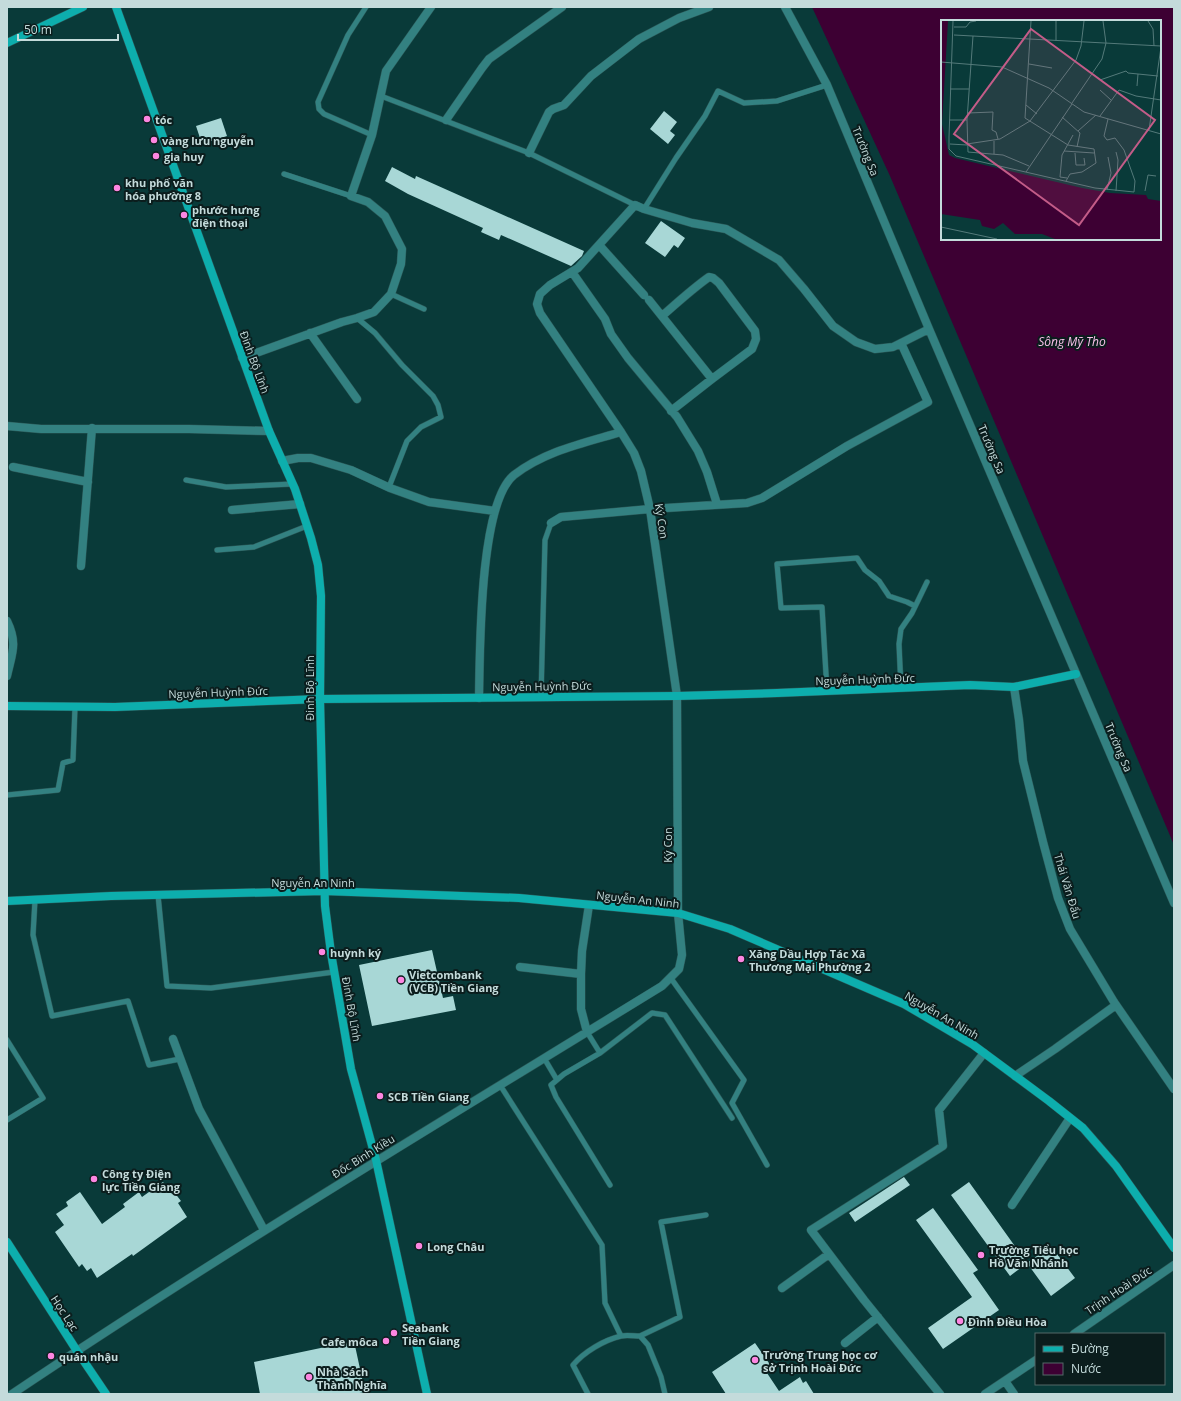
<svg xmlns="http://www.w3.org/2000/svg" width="1181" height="1401" font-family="'Open Sans',sans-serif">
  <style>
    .water { fill: #3d0033; fill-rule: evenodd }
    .building { fill: #a8d7d6 }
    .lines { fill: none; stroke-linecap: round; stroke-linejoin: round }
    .lane-casing { stroke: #2b5756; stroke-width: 6 }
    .street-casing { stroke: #2b5756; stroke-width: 9 }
    .secondary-casing { stroke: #2b5756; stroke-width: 9 }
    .lane { stroke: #338181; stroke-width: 5 }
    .street { stroke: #338181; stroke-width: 8 }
    .secondary { stroke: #0daead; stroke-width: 8 }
    .poi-dot { fill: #fd86e1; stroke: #0b1d1d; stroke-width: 1.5 }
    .labels { text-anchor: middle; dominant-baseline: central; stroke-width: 4; stroke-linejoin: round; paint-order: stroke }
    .poi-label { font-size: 11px; font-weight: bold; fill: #c4dbdb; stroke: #0b1d1d; text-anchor: start }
    .street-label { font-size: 11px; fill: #c4dbdb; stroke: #0b1d1d }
    .water-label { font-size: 12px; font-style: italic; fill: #f9c0e9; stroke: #0b1d1d }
    .inset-road { fill: none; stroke: #547a7a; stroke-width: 1 }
    .view { fill: #c35c88; fill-opacity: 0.15; stroke: #c35c88; stroke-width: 2 }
    .inset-edge { fill: none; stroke: #c4dbdb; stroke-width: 2 }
  </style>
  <rect width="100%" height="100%" fill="#093a39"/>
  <path class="water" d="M812,7H1174V845L890,176ZM942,21H1160V239H942Z"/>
  <path class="building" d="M664,111L677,122L670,131L675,135L668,144L650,129Z
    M221,118L227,136L202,144L196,126Z
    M392,167L415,179L416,176L584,251L582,256L571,266L501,235L499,240L481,232L483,228L408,194L385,181Z
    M661,221L685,238L678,248L674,245L665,257L645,243Z
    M432,950L443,998L453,996L456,1010L372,1026L359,965Z
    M904,1177L910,1185L855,1222L849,1213Z
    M163,1182L172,1194L174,1192L181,1201L178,1203L187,1217L133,1256L132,1254L97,1278L91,1268L87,1271L82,1264L79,1267L55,1232L64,1225L56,1214L68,1206L66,1202L80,1192L102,1224L125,1207L123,1204L139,1192L142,1197Z
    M969,1182L1027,1263L1010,1276L951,1195Z
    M933,1208L978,1270L973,1273L999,1310L943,1349L928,1328L972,1297L916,1220Z
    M1051,1246L1075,1278L1051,1296L1027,1263Z
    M354,1341L365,1392L354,1394H260L254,1362Z
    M755,1343L773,1369L767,1373L779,1391L800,1377L803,1383L806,1381L814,1394H726L712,1372Z"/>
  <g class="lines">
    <defs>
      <path id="lane" d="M366,7L348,35L318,102L319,109L324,114L372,135
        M381,96L529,153L635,205
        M284,174L351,196
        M644,209L676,158L705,116L718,91L744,103L777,101L827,85
        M391,294L424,309
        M357,318L375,333L402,365L433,396L438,405L441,417L421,427L407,441L389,487
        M186,480L226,487L292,484
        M217,550L254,547L307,526
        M901,688L899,644L901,629L912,613L927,582
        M827,691L822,607L781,608L777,564L857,558L865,570L879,581L889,596L907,602L915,606
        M541,697L545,540L551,523
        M7,795L58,790L63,763L73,760L75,707
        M158,895L167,986L211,988L334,972
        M35,900L33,935L52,1016L128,1001L149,1065L180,1059
        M670,977L744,1080L732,1103L767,1165
        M587,1032L600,1053
        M7,1040L43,1098L7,1120
        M544,1058L557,1080
        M500,1085L602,1245L605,1303L621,1336
        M610,1185L556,1097L551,1085L564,1074L600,1053L652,1013L665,1015L732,1118
        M640,1336L680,1317L661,1222L706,1215
        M588,1394L573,1365C584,1352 604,1340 621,1336C626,1335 634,1336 640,1336L648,1345L661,1377L665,1394"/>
      <path id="street" d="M785,7L827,85L929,329L1174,903
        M446,120L482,68L489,59L562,7
        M529,153L549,112L553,109L564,105L591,76L639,39L679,18L709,7
        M600,246L644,295
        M572,272L605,319L611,334L628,358L677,417L698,451L707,472L717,504
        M649,300L712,379
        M662,316C677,303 692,289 709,277L713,278L719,283L755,331L756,339L752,349L712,379L671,411
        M310,333L357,399
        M242,358L342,322L357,318L374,312L391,294L401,264L402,249L385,216L368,202L351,196L372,135L386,71L431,7
        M7,426L41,429H189L269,431
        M282,461L298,458H311L351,470L390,488L429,502L495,511
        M13,467L88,482
        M232,510L300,504
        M551,523L561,517L650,509L747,503L762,498L847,446L928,402L901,343
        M81,566L92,428
        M7,621C18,644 12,653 7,676
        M1014,687L1019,720L1023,761L1043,842L1058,898L1070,929L1114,1002L1174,1089
        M479,698C480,652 479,503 514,475C545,451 584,443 621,432
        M520,967L581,974
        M587,1032L581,1009V974L582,951L589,905
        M173,1039L199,1109L264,1230
        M1015,1076L1055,1049L1116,1005
        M1012,1205L1070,1118
        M782,1288L829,1254
        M1074,1334L1174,1265
        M845,1343L878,1317
        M1005,1381L1014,1394
        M12,1394C225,1251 444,1120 662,986L679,969L682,955L678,913L677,696L650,509L641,471L634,453L621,432L540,313L537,304L540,294L550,285L578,268L635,205L644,209L692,223L726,229L779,260L804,289L833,326L856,342L875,349L893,347L929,329
        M940,1394L864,1300L811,1230L943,1146L939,1110L984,1053
        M985,1394L1036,1360"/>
      <path id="secondary" d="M116,7L269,431L295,489L311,538L318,565L321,596L320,699L325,906L331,953L351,1069L376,1160L427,1394
        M7,43L83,7
        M7,706L115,707L320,699L677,696L777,693L970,685L1014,687L1076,674
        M7,901L111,896L324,891L519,898L678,913L730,929L904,1004L972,1044L1049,1101L1083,1128L1116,1166L1174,1248
        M7,1242L77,1351L106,1394"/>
    </defs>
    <use href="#lane" class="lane-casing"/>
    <use href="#street" class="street-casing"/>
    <use href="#secondary" class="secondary-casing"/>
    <use href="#lane" class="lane"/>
    <use href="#street" class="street"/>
    <use href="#secondary" class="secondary"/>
  </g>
  <g class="poi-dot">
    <circle cx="147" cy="119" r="4"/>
    <circle cx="154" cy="140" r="4"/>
    <circle cx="156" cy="156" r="4"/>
    <circle cx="117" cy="188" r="4"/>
    <circle cx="184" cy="215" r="4"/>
    <circle cx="322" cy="952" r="4"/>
    <circle cx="741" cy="959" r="4"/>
    <circle cx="401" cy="980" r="4"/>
    <circle cx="380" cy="1096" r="4"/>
    <circle cx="94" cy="1179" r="4"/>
    <circle cx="419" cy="1246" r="4"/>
    <circle cx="981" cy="1255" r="4"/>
    <circle cx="960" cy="1321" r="4"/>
    <circle cx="394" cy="1333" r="4"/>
    <circle cx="386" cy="1341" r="4"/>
    <circle cx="51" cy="1356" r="4"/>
    <circle cx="755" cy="1360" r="4"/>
    <circle cx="309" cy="1377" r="4"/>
  </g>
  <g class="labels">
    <g class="poi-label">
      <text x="155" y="119">tóc</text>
      <text x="162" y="140">vàng lưu nguyễn</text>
      <text x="164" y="156">gia huy</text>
      <text x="125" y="182">khu phố văn<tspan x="125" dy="13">hóa phường 8</tspan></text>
      <text x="192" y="209">phước hưng<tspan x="192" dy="13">điện thoại</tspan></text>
      <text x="330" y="952">huỳnh ký</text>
      <text x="749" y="953">Xăng Dầu Hợp Tác Xã<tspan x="749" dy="13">Thương Mại Phường 2</tspan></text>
      <text x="409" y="974">Vietcombank<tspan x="409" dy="13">(VCB) Tiền Giang</tspan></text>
      <text x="388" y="1096">SCB Tiền Giang</text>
      <text x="102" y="1173">Công ty Điện<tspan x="102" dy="13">lực Tiền Giang</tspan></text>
      <text x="427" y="1246">Long Châu</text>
      <text x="989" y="1249">Trường Tiểu học<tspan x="989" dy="13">Hồ Văn Nhánh</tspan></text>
      <text x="968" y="1321">Đình Điều Hòa</text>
      <text x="402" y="1327">Seabank<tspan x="402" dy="13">Tiền Giang</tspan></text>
      <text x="378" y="1341" text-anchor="end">Cafe môca</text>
      <text x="763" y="1354">Trường Trung học cơ<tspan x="763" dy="13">sở Trịnh Hoài Đức</tspan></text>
      <text x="59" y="1356">quán nhậu</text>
      <text x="317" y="1371">Nhà Sách<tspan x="317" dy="13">Thành Nghĩa</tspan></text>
    </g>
    <g class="street-label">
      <text transform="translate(866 151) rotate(68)">Trường Sa</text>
      <text transform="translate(255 362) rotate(70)">Đinh Bộ Lĩnh</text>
      <text transform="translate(992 449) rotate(67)">Trường Sa</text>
      <text transform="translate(662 521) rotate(81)">Ký Con</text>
      <text transform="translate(865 679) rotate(-2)">Nguyễn Huỳnh Đức</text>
      <text transform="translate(542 686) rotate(-1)">Nguyễn Huỳnh Đức</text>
      <text transform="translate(309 688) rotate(-90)">Đinh Bộ Lĩnh</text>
      <text transform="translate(218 692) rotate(-2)">Nguyễn Huỳnh Đức</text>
      <text transform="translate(1119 747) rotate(67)">Trường Sa</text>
      <text transform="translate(667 845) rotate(-90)">Ký Con</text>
      <text x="313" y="882">Nguyễn An Ninh</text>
      <text transform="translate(1068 886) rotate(73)">Thái Văn Đẩu</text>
      <text transform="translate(638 899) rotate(6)">Nguyễn An Ninh</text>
      <text transform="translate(352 1009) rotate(80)">Đinh Bộ Lĩnh</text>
      <text transform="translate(942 1015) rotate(30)">Nguyễn An Ninh</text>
      <text transform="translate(363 1156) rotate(-32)">Đốc Binh Kiều</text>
      <text transform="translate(1118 1290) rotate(-34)">Trịnh Hoài Đức</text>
      <text transform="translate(65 1313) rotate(57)">Học Lạc</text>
    </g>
    <g class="water-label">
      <text x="1072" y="341">Sông Mỹ Tho</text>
    </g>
  </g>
  <g transform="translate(941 20)">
    <rect width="220" height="220" fill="#093a39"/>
    <path d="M0,1H7L1,104L8,135L14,138L141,168L169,173L205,175L207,179L220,181V219H114L101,214H74L62,203L53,209L41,206L39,200L0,194Z" fill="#3d0033"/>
    <path class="inset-road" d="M12,1L8,117V129L15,136L154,168L193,172L194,161L183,130L174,118L166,120L163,116L167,99M90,1L84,98L127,125L153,129L155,143L141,152L129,154L125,161M207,1L212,9L213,26M13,7H25L29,2L35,1M13,15L220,26M32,16L26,100L27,132L62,135L88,146M115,21V1M0,42L61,47L108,68L143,92L220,114M88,44L111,48M152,54L159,60L185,51L187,53L217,56M196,66L197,54M9,69H28M159,70L170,80M131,83L161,39L165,23L162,1M85,85L96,94M27,93L52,92L51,110L55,112L57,119M159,96L178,70L195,76L220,80M121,97L139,113L136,127M8,100H26M208,110L220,27M137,111L155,95M9,124L26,125M26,124L59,119L89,101L135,40L140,26L143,1M123,131L153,133M175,132L177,140L175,171M134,133L135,145H144L143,138M53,134V121M85,152L131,84M126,158L119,157L121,135L132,115M166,170L170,153L167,137M204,171L207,155L215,156M0,207L56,219"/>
    <path class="view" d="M90,9L214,100L138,205L13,114Z"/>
    <rect width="220" height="220" class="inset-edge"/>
  </g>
  <rect width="1181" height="1401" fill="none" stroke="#c4dbdb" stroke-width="16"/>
  <rect x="1035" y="1333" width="130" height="52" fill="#0b1d1d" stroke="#556969"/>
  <rect x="1043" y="1346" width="20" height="6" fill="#0daead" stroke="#556969"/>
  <text x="1071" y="1353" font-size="12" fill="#c4dbdb">Đường</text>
  <rect x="1043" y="1363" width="20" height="12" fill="#3d0033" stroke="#556969"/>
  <text x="1071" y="1373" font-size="12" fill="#c4dbdb">Nước</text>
  <path d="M18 34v6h100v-6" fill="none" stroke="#c4dbdb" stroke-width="2"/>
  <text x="24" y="34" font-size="12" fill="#c4dbdb" stroke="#0b1d1d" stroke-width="3" paint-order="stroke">50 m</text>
</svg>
